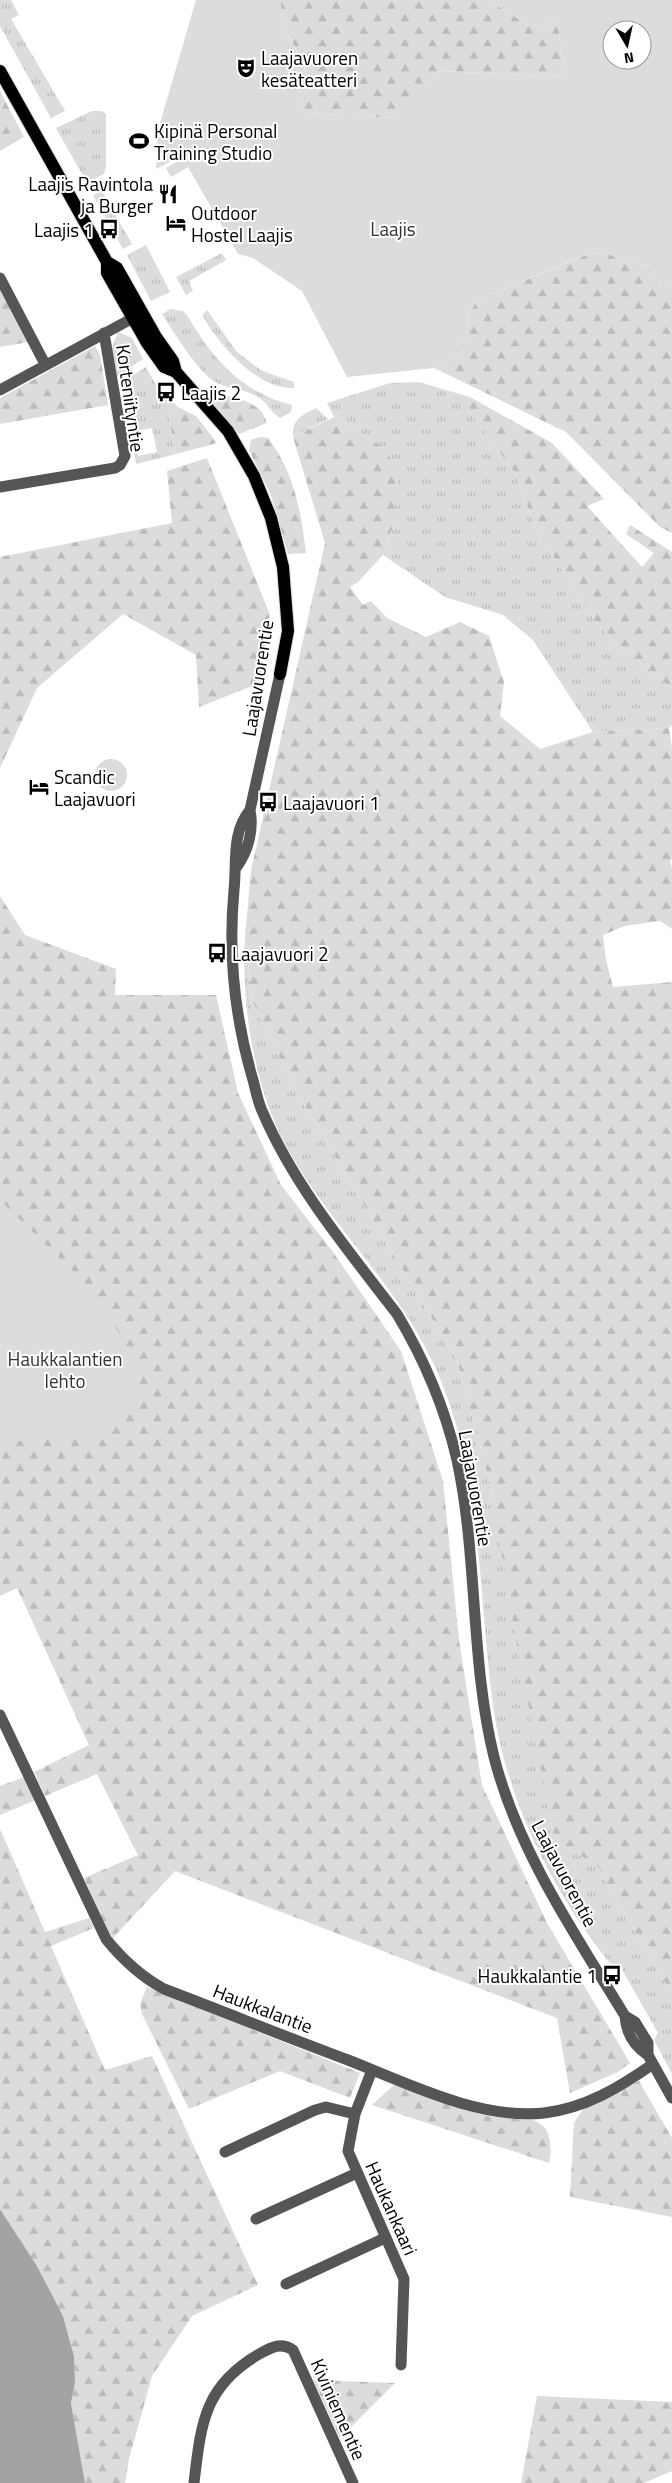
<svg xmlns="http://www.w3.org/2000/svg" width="672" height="2483" font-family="'Titillium Web',sans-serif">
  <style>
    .grass { fill: url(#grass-tufts) }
    .forest { fill: url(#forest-firs) }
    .park { fill: #dcdcdc; fill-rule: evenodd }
    .water { fill: #a3a3a3 }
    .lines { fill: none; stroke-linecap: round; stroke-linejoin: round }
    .major-casing { stroke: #dbdbdb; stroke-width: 14 }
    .minor { stroke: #555; stroke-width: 11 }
    .major { stroke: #000; stroke-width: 12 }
    .labels { text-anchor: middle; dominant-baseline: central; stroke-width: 4; stroke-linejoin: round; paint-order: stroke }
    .poi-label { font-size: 19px; fill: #000; stroke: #fff; text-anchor: start }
    .park-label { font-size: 19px; fill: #333; stroke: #fff }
    .street-label { font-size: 19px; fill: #000; stroke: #fff }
  </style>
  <defs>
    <pattern id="grass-tufts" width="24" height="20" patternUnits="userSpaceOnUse" patternTransform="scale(1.25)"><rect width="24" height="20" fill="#dcdcdc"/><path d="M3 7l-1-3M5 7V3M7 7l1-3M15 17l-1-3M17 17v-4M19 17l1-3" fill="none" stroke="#bbb"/></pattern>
    <pattern id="forest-firs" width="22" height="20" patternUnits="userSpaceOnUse" patternTransform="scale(1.25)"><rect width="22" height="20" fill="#dcdcdc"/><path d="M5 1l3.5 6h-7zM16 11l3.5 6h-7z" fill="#bbb"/></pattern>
  </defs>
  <rect width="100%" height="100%" fill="#fff"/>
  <path class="grass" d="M0,0H11L19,15L11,19L65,111L51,118L0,26Z
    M92,111H102L106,114V167L104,174L87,183L56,128Z
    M102,191L132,244L123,249L93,195Z
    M146,245L170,292L151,301L127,255Z
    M222,253L226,260L189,281L193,291L186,295L176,277Z
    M171,309L183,311L187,315C212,358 242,393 292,405L291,412L280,418C271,413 267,402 258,397C245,389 230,389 217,383C200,375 173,331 162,314Z
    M207,310L237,352L262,371L294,382V388C258,391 218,343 202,315Z
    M118,332L132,338L143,359L117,376L112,348Z
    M146,367L156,385L178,407L169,418L176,454L136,464L134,452L137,451L138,456L157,452L152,428L134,431L135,440H132L124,388L131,376Z
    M419,382L470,397L467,409L515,473L538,533L600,627L618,646L672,688V725L669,728L593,732L533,640L503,615L445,597L383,555L394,523L386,449L334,417L327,403L390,383Z
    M316,408L328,419L293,437C292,419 301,416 316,408Z
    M245,938L252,1000L299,1096L457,1360L491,1487L555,1842L597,1865L672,1994V2074L654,2040L658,2033L620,1966L614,1968C554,1896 506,1799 493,1706C478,1593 483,1475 436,1369C401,1290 335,1230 291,1155C255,1093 241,1009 245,938Z"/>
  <path class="forest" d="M281,0H488L532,27L558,22L561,54L568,77L439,71L399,118L304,113L297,104L300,89L307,75C300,48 278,29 281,0Z
    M0,91L24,137L0,151Z
    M604,252L628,262L645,265L660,282L672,286V533L660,527L566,432L434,368L462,351L469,314L476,301L586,255Z
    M0,290L29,342L0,347Z
    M95,346L100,355L108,405L0,424V398Z
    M201,391C220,394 244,397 259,409C263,412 265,419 267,423L239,434Z
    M470,397L552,443L604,499L587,506L642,567L654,553L626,534L630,525L672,552V688L618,646L600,627L538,533L515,473L467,409Z
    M178,407L196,416L217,443L176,454L169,418Z
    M334,417L386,449L399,477L394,523L383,555L358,582L350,587L363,605L371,601L387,618L426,637L460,622L489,636L504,682L500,716L540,749L593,732L669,728L672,748V859L670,861L672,868V929L660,921L625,926L603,935L606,960L613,987L672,982V1994L597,1865L555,1842L516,1641L491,1487L457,1360L299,1096L252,1000L245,938L251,870L325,543L293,437Z
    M260,437L268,438C294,472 301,511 306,553L288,554L271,495L249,450L251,440Z
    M207,458L270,615L260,683L199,707L196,655L123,614L37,688L0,768V557L172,523L167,471Z
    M0,896L25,935L116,969L115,995H216L238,1093L281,1185L333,1252L401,1351L443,1481L459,1640L482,1785L547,1923L630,2063L618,2072L570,2093L557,2018L175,1871L113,1938L108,1932L84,1878L138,1855L97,1774L45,1796L34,1772L89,1745L17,1588L0,1596Z
    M24,1777L36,1800L0,1815V1786Z
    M0,1829L45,1932L89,1918L94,1928L51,1946L105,2070L152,2056L258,2285L192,2316L152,2376L129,2459L125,2483H85L71,2403L75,2382L74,2356L63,2316L37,2266L0,2209Z
    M147,1987L360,2073L350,2098L280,2071L189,2109L142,2014L140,2004Z
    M639,2081L672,2138V2217L570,2197L574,2123L583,2109Z
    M395,2084C429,2096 466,2114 503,2118C518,2119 530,2115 543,2126C551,2133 552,2153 549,2163L372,2105Z
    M313,2380L395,2383L340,2438Z
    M537,2396L672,2402V2471L644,2483H521Z"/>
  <path class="park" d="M196,0H281C278,29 300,49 307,76L300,89L297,104L304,113L398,118L439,71L568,77L561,54L558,22L532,27L488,0H672V286L660,282L645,265L628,262L604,252L585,255L476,301L469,314L462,351L434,368L347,377L302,291L253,258L238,254L188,167L171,177L166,168L180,160L179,157L156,169L158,130ZM612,30H642V60H612Z
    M95 775a16 16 0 1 1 32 0a16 16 0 1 1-32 0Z
    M0,1200L95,1293L133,1356L135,1395L119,1424L91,1434L0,1443Z"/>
  <path class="water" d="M0,2209L37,2266L63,2316L74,2356L75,2382L71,2403L85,2483H0Z"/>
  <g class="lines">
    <defs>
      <path id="major" d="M0,71L107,262V273L147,343L164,367L176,372L228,431L254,476L271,518L283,567L288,631L280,674
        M107,262L117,268L156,337L173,361L176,372"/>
    </defs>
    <use href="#major" class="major-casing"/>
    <path class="minor" d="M0,278L45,364
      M0,390L133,318
      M0,487L115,468L120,465L125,456L104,333
      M280,674L250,810C231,833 237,863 234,890C228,954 235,1019 253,1080C256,1091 258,1103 263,1113C295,1187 348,1250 397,1314C424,1359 445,1408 457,1460C478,1557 470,1660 494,1757C518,1851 575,1934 625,2016L635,2022L648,2043V2055L672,2098
      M236,868C248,852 254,830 250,810
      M0,1715L106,1939C123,1960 140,1976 164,1989C225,2012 286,2037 348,2060C407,2083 479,2120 544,2113C586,2108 620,2087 653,2064
      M625,2016C626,2032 634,2046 648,2055
      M372,2070L355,2114L348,2151L404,2279L401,2365
      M225,2152L315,2110L326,2107L355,2114
      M256,2219L357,2173
      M286,2284L385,2238
      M194,2483C201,2423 204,2385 261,2353C272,2347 281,2342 293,2350L353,2483"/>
    <use href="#major" class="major"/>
  </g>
  <defs>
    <symbol id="theatre-bare" viewBox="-9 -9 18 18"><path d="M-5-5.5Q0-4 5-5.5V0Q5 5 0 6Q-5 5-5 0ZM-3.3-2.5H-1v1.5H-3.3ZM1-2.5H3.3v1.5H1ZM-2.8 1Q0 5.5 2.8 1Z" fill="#000" stroke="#fff" stroke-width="2.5" paint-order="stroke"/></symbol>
    <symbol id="stadium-bare" viewBox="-9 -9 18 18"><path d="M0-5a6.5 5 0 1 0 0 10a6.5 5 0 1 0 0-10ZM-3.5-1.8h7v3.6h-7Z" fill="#000" stroke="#fff" stroke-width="2.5" paint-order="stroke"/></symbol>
    <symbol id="restaurant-bare" viewBox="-9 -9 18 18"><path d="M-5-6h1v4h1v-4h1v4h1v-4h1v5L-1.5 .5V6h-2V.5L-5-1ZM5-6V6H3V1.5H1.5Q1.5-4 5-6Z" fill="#000" stroke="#fff" stroke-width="2.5" paint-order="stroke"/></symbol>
    <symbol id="hotel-bare" viewBox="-9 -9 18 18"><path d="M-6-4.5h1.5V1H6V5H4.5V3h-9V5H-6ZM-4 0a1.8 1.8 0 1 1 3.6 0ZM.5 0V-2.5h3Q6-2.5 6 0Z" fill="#000" stroke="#fff" stroke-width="2.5" paint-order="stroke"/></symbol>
    <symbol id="bus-bare" viewBox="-9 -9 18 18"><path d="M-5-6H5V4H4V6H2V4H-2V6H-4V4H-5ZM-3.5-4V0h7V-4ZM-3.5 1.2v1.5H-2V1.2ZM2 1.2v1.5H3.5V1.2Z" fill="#000" stroke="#fff" stroke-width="2.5" paint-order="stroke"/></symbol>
  </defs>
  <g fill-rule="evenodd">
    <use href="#theatre-bare" x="232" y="54" width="28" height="28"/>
    <use href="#stadium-bare" x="125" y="127" width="28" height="28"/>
    <use href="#restaurant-bare" x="154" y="180" width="28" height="28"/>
    <use href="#hotel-bare" x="162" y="209" width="28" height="28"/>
    <use href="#bus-bare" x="95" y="215" width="28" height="28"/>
    <use href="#bus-bare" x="152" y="378" width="28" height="28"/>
    <use href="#hotel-bare" x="25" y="773" width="28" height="28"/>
    <use href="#bus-bare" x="254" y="788" width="28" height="28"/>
    <use href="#bus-bare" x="203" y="939" width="28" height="28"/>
    <use href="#bus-bare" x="598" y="1961" width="28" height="28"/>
  </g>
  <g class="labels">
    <g class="poi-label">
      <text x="261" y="57">Laajavuoren<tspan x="261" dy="22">kesäteatteri</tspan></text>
      <text x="154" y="130">Kipinä Personal<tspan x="154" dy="22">Training Studio</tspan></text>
      <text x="153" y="183" text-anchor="end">Laajis Ravintola<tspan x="153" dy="22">ja Burger</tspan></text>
      <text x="191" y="212">Outdoor<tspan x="191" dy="22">Hostel Laajis</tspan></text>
      <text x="94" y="229" text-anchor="end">Laajis 1</text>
      <text x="181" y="392">Laajis 2</text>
      <text x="54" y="776">Scandic<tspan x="54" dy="22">Laajavuori</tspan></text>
      <text x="283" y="802">Laajavuori 1</text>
      <text x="232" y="953">Laajavuori 2</text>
      <text x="597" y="1975" text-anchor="end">Haukkalantie 1</text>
    </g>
    <g class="park-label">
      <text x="393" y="228">Laajis</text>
      <text x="65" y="1358">Haukkalantien<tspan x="65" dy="22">lehto</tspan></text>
    </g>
    <g class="street-label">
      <text transform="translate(131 398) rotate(82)">Korteniityntie</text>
      <text transform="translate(257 678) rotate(-81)">Laajavuorentie</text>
      <text transform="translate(476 1488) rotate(80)">Laajavuorentie</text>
      <text transform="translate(565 1873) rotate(62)">Laajavuorentie</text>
      <text transform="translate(263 2008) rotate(21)">Haukkalantie</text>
      <text transform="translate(392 2208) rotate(66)">Haukankaari</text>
      <text transform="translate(339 2409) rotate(66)">Kiviniementie</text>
    </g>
  </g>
  <g transform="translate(627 45) rotate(171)"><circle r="24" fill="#ffffff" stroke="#999999"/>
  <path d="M0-4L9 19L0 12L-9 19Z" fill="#000000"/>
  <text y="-8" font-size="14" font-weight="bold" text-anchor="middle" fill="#000000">N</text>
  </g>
</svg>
